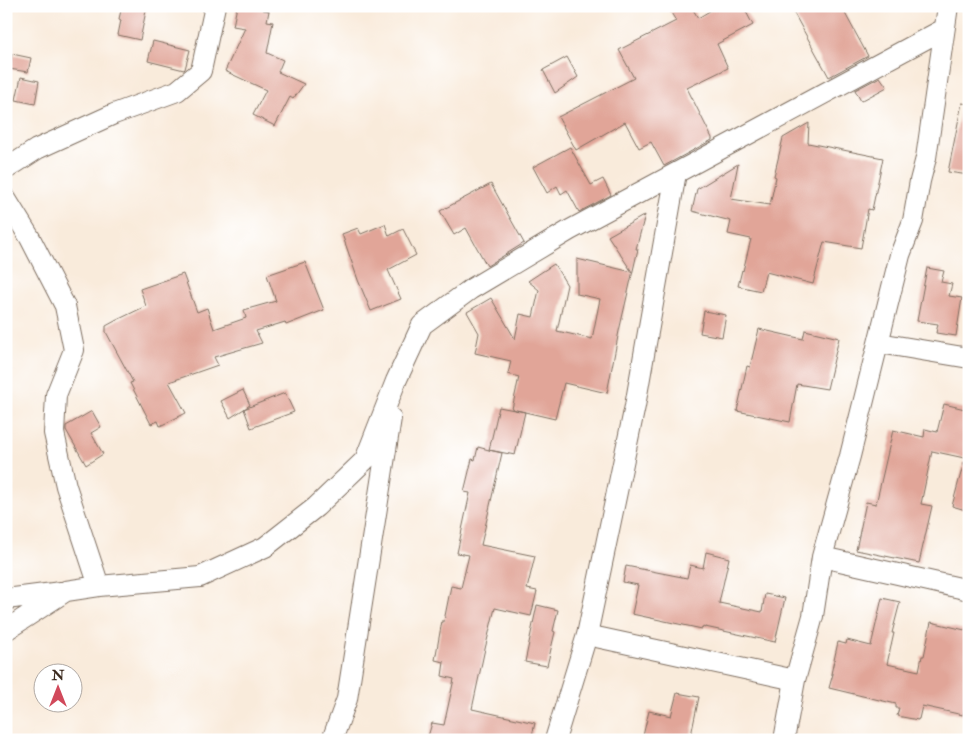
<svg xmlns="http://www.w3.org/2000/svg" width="975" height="746" font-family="'IM FELL Double Pica',serif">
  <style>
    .building { fill: #e1a598 }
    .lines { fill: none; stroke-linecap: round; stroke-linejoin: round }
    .minor-casing { stroke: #7e6e60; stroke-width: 22 }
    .minor { stroke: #fff; stroke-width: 20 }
  </style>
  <rect width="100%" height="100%" fill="#fff"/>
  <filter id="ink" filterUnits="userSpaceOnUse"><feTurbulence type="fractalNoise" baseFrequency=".02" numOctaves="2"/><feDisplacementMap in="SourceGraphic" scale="10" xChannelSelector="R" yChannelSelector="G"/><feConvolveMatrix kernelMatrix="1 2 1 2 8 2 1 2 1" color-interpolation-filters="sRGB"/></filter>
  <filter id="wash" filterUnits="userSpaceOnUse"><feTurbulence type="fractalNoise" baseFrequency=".0096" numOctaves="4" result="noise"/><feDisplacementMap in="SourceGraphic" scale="20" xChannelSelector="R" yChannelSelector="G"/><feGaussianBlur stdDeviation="1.12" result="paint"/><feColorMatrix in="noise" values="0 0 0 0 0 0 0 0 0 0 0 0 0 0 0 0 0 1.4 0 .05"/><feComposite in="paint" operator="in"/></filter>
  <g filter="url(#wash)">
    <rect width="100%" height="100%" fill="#f9ebdb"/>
    <g id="blocks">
      <path class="building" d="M122,6H147L140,40L118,35L121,20L119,19Z
        M237,6H264L263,10L269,11L267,21L273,22L267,53L283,60L278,72L304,84L293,99L290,97L275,126L253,115L266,90L225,71L245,28L233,26Z
        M667,6H691L698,18L718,6H743L753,25L717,44L728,68L687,88L712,138V140L664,166L651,142L639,148L625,122L576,150L558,117L634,78L619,50L676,21Z
        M790,6H841L868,56L829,77Z
        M153,41L190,50L185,69L184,70L148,61Z
        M12,54L31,58L28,72L9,69Z
        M567,57L578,77L555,93L543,70Z
        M21,77L39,81L35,104L16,100Z
        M880,77L887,87L861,101L855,90Z
        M962,103L969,104V175L948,172Z
        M809,123L808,143L883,158L872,210L868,209L861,248L824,242L813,284L766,272L761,291L738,286L742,270L743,271L751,239L728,234L731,221L692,211L697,189L738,164L731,199L770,205L776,177L774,176L783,138Z
        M570,147L591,185L603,179L611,195L579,212L567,190L561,194L557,186L547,193L533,167Z
        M491,184L524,243L487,266L466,228L454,235L440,211Z
        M645,215L636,249H638L619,331L607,393L564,383L555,419L512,409L519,377L508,374L511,361L475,353L479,333L467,312L491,298L515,339L520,314L533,317L539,290L528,281L554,264L567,285L557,331L592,339L600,299L577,294V259L632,272L608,236Z
        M385,224L389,236L403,229L416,255L388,270L401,299L371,311L358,280L342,234L358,228L361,234Z
        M305,262L324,310L286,325L285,322L256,331L262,343L214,357L218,365L169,382L186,413L160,426L158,421L151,424L130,383L133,382L106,332V326L117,320L146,306L140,289L183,274L197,312L207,308L214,329L246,318L244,310L276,301L267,275Z
        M927,268L944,271L941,282L952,284L949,296L962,298L956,336L936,333L938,324L917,321Z
        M704,311L726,315L722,337L700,333Z
        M759,329L803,339L805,330L839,338L827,389L797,384L790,422L737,411L747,366L750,367Z
        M243,390L250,405L244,409L285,393L294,412L251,428L244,409L230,418L221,401Z
        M944,404L969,410V459L932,451L921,504L932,506L919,563L856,550L866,502L876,504L893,430L924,437L925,429L937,432Z
        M499,407L525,412L515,455L489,450L502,453L481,545L535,556L527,589L537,591L531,616L495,608L484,653L472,709L535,723L531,740H427L432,723L444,725L454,679L442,676L444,662L435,660L442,621H444L451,586L461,588L469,555L457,553L470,493L464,492L472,459L475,460L478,447L489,450Z
        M92,411L101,427L91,433L103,454L86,465L66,430V426Z
        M964,462H969V511L952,506Z
        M706,552L729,558L719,603L762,612L765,594L785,598L775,642L705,627V628L703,627L702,629L632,614L638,585L623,582L626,566L687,578L690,565L703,568Z
        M882,598L900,602L892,633H894L887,664L919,671L922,656H924L931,622L969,631V694L963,715L922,706L919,719H918V720L897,716L899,708H896V704L829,688L833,674H831L838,642L846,644L847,640L871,646Z
        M537,605L558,610L553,631L555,632L547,666L525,662Z
        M677,693L699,697L690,740H642L649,711L671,716Z"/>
    </g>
  </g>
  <g filter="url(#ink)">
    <use href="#blocks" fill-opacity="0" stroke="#7e6e60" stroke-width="1"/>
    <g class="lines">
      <defs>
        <path id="minor" d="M6,169L37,149L114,114L177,91L201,71L215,6
          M6,199L30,238L65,306L74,350L56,395L54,433L66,486L99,586
          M879,343L969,358
          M822,557L969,590
          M6,599L61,592
          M6,630L66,591L99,586L200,577L265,547L316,507L365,460L396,381L422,325L471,289L570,230L944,29
          M587,635L795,680
          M332,740L347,699L391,418
          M555,740L587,635L635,406L676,173
          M784,740L795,680L813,616L822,557L850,456L900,255L913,221L920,181L926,158L948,6"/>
      </defs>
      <use href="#minor" class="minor-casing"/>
      <use href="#minor" class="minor"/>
    </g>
  </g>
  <rect width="975" height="746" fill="none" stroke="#fff" stroke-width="25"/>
  <g transform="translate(58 688)"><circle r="24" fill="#ffffff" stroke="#b1aaa5"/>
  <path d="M0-4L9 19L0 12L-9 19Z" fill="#d1495b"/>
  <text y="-8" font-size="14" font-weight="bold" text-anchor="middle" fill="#3b2a1e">N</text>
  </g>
</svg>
